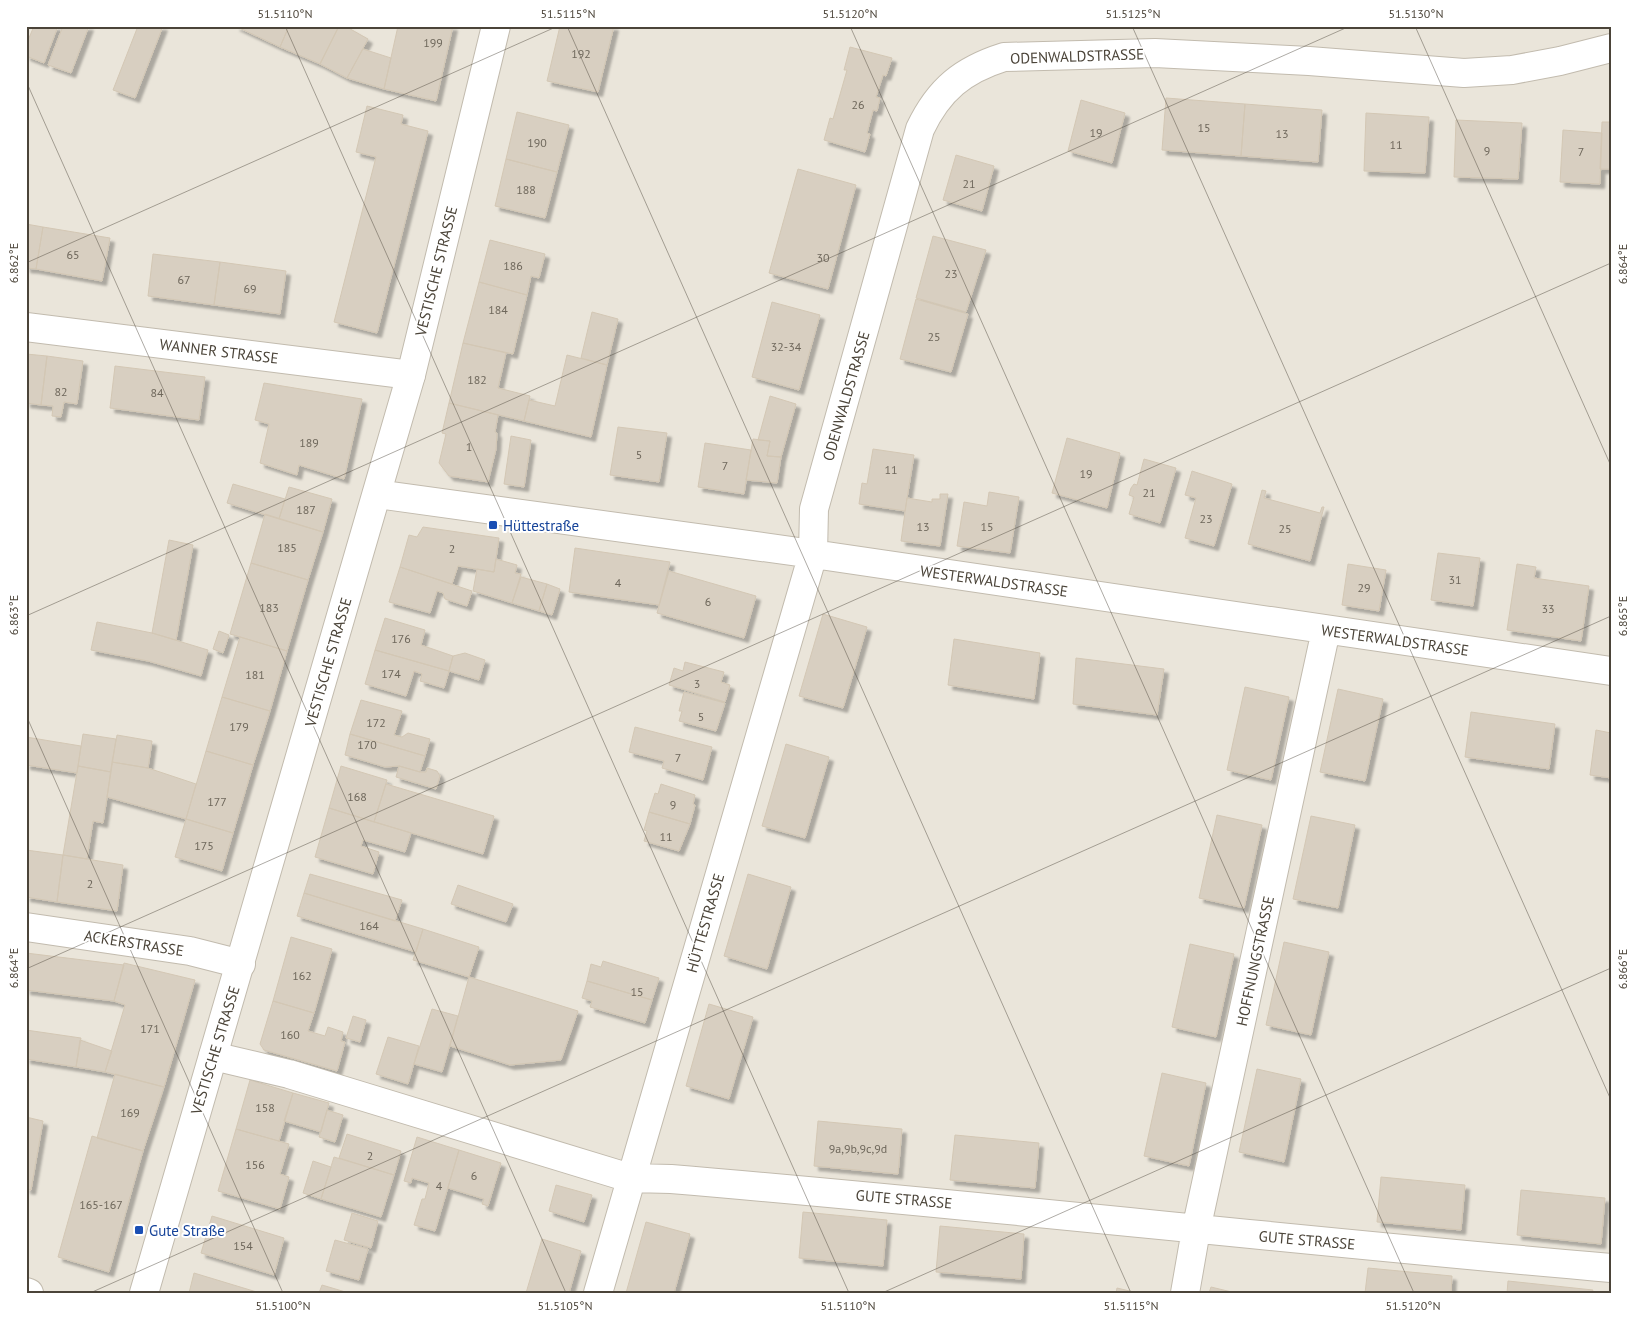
<svg xmlns="http://www.w3.org/2000/svg" width="1637" height="1319" font-family="'PT Sans',sans-serif">
  <style>
    .residential { fill: #eae5da }
    .building { fill: #d8cfc1; stroke: #d3c7b4; filter: url(#shadow) }
    .lines { fill: none; stroke-linecap: round; stroke-linejoin: round }
    .minor-casing { stroke: #c2bbae; stroke-width: 30 }
    .tertiary-casing { stroke: #c2bbae; stroke-width: 30 }
    .minor { stroke: #fff; stroke-width: 28 }
    .tertiary { stroke: #fff; stroke-width: 28 }
    .ticks { fill: none; stroke: #4b4439; stroke-width: 1; stroke-opacity: 0.45 }
    .transit-dot { fill: #1a4fb4; stroke: #fff; stroke-width: 2 }
    .labels { text-anchor: middle; dominant-baseline: central; stroke-width: 4; stroke-linejoin: round; paint-order: stroke }
    .number-label { font-size: 12px; fill: #6e675b }
    .street-label { font-size: 15px; fill: #4b4439; stroke: #fff }
    .transit-label { font-size: 15px; fill: #164399; stroke: #fff; text-anchor: start }
    .neatline { fill: none; stroke: #4b4439; stroke-width: 2 }
    .ticks-label { font-size: 12px; text-anchor: middle; fill: #4b4439 }
  </style>
  <defs>
    <filter id="shadow"><feDropShadow dx="4.5" dy="4.5" stdDeviation="1" flood-color="#0004"/></filter>
  </defs>
  <rect width="100%" height="100%" fill="#f6f3ec"/>
  <path class="residential" d="M26,26H1611V1293H26Z"/>
  <path class="building" d="M34,26H58L44,63L26,56V45Z
    M63,26H89L71,73L48,65Z
    M138,26H163L135,98L113,90Z
    M235,26H289L280,47Z
    M289,26H339L320,64L280,47Z
    M339,26H345L368,39L347,78L320,64Z
    M398,26H453L436,101L384,89Z
    M560,26H614L598,92L547,81Z
    M850,47L892,58L886,76L883,75L876,97L880,98L877,111L873,110L867,133L870,134L865,152L824,140L830,118L833,119L847,70H844Z
    M363,49L391,58L384,89L347,78Z
    M1166,98L1245,104L1241,156L1162,150Z
    M1081,100L1125,113L1112,163L1068,151Z
    M1245,104L1322,110L1318,162L1241,156Z
    M367,106L403,115L401,124L428,131L377,333L334,322L376,157L356,152Z
    M517,112L569,125L557,172L506,159Z
    M1366,113L1429,117L1425,173L1364,171Z
    M1456,120L1522,123L1518,179L1454,177Z
    M1602,122H1611V169H1600Z
    M1563,130L1602,133L1600,184L1560,182Z
    M956,155L994,166L982,211L943,200Z
    M506,159L557,172L545,218L495,206Z
    M798,169L856,185L828,289L769,273Z
    M26,224L43,227L36,269L26,268Z
    M43,227L110,238L102,281L36,269Z
    M933,236L986,250L966,312L916,298Z
    M490,240L545,254L539,278L531,276L527,295L479,282Z
    M153,254L220,262L214,305L148,296Z
    M220,262L286,271L280,314L214,305Z
    M479,282L527,295L513,354L463,343Z
    M916,299L968,314L951,372L900,359Z
    M772,302L820,315L799,390L752,377Z
    M592,312L618,319L607,365L581,358Z
    M463,343L506,353L498,388L530,396L524,421L449,403Z
    M26,354L47,356L41,405L26,403Z
    M567,355L607,365L591,437L524,421L529,400L555,406Z
    M47,356L83,361L77,404L64,402L61,417L52,416L53,406L41,405Z
    M115,366L205,377L199,420L110,408Z
    M264,383L362,399L344,479L299,465L297,475L260,463L269,424L255,420Z
    M770,396L796,404L781,457L767,456L770,441L758,440Z
    M449,403L498,415L495,432L497,433L496,449L488,482L449,476L439,463L446,434L442,433Z
    M618,427L667,433L659,482L610,475Z
    M511,436L531,440L524,487L504,484Z
    M1067,438L1120,453L1107,508L1052,493Z
    M753,439L770,441L767,456L781,457L777,483L746,480Z
    M705,443L751,450L744,494L698,487Z
    M873,449L914,455L905,511L859,504L862,483L867,484Z
    M1144,459L1176,468L1160,523L1129,514L1134,497L1129,495L1131,488L1134,484L1137,485Z
    M1192,471L1232,484L1214,546L1185,538L1196,498L1185,495Z
    M233,484L285,499L279,519L227,503Z
    M289,487L332,499L323,532L279,519Z
    M1262,490L1266,491L1264,498L1320,513L1322,507H1324L1310,561L1248,544Z
    M989,492L1019,497L1010,553L957,546L964,502L987,506Z
    M940,494H948L940,546L901,541L907,498L932,502V499H940Z
    M265,514L323,532L308,580L251,563Z
    M423,527L499,538L494,572L458,566L452,584L400,567L409,535L417,537Z
    M169,540L193,545L176,640L152,633Z
    M575,548L670,562L659,605L569,592Z
    M1438,553L1480,558L1473,606L1431,600Z
    M496,559L517,565L515,573L521,574L512,603L473,591L477,569L494,572Z
    M251,563L308,580L287,651L230,634Z
    M1348,564L1386,570L1379,611L1342,605Z
    M1517,564L1536,567L1534,578L1589,586L1581,641L1507,630Z
    M400,567L472,591L467,606L445,599L443,593L437,591L430,613L389,602Z
    M669,571L756,596L744,638L657,613Z
    M521,577L547,584L539,611L512,603Z
    M547,584L560,589L552,615L539,611Z
    M823,614L867,627L843,708L799,696Z
    M385,618L425,630L421,645L453,656L449,671L375,650Z
    M97,622L152,633L208,650L201,676L148,661L91,650Z
    M219,631L229,635L223,653L213,649Z
    M240,637L287,651L270,711L222,697Z
    M954,639L1040,653L1034,699L948,685Z
    M375,650L449,671L444,688L420,681L422,674L414,671L406,696L365,684Z
    M465,653L485,660L479,680L449,671L453,656Z
    M1076,658L1164,669L1157,715L1073,704Z
    M685,662L724,672L721,682L730,685L725,702L669,685L674,668L683,671Z
    M1245,687L1289,697L1271,780L1227,770Z
    M1338,689L1383,699L1365,781L1320,772Z
    M684,692L725,703L716,731L679,721L682,711H679Z
    M222,697L270,711L253,765L206,751Z
    M361,700L402,711L394,735L402,737L408,733L430,739L425,756L350,734Z
    M1471,712L1555,724L1549,769L1465,757Z
    M635,727L712,747L703,780L662,768L664,761L629,752Z
    M1596,730L1611,733V778L1590,775Z
    M83,734L116,739L111,772L78,766Z
    M350,734L425,756L420,772L399,766L385,767L345,755Z
    M117,735L152,741L148,768L112,762Z
    M26,737L81,746L77,773L26,765Z
    M786,744L829,757L805,838L762,826Z
    M206,751L253,765L233,833L186,819Z
    M112,762L148,768L196,784L186,819L107,797Z
    M78,766L111,772L103,823L93,821L87,859L63,855Z
    M341,766L387,780L374,822L329,808Z
    M399,766L420,772H426L427,768L437,771L440,776L436,789L396,777Z
    M386,784L494,816L483,854L374,822Z
    M661,784L695,795L693,804L695,805L690,824L649,812L655,793L658,794Z
    M329,808L411,833L405,852L363,840L361,846L379,852L373,874L315,857Z
    M649,812L690,824L679,851L644,841L647,831L644,830Z
    M1217,815L1262,825L1244,908L1199,898Z
    M1311,816L1355,825L1338,908L1293,899Z
    M186,819L233,833L222,871L175,857Z
    M26,850L63,855L57,902L26,897Z
    M63,855L123,865L117,911L57,902Z
    M310,874L402,900L395,921L304,893Z
    M748,874L791,887L767,969L724,956Z
    M458,885L513,904L506,922L451,904Z
    M304,893L423,929L416,952L297,916Z
    M423,929L479,947L469,977L413,960Z
    M291,937L332,949L314,1013L273,1001Z
    M1284,942L1329,952L1311,1035L1266,1025Z
    M1190,944L1234,954L1216,1037L1172,1027Z
    M26,953L124,965L114,1001L26,990Z
    M603,961L659,978L652,1000L587,981L591,964L601,967Z
    M124,963L195,980L164,1087L105,1072L125,1005L114,1001Z
    M469,977L578,1011L561,1060L510,1065L450,1046Z
    M587,981L652,1000L645,1023L590,1007L592,1001L582,998Z
    M273,1001L314,1013L308,1031L325,1036L328,1027L343,1032L341,1041L345,1042L337,1071L264,1050L260,1044Z
    M709,1004L753,1017L729,1099L686,1086Z
    M432,1009L458,1016L442,1072L414,1064Z
    M353,1016L366,1020L360,1042L346,1038Z
    M26,1030L81,1038L76,1067L26,1059Z
    M388,1037L419,1046L408,1084L376,1074Z
    M80,1040L112,1051L105,1072L76,1067Z
    M1257,1069L1301,1079L1284,1162L1239,1152Z
    M1162,1073L1206,1083L1189,1166L1144,1156Z
    M115,1074L164,1087L143,1151L97,1138Z
    M250,1080L293,1093L279,1141L236,1129Z
    M293,1093L329,1103L321,1132L284,1121Z
    M327,1110L343,1115L335,1142L319,1137Z
    M26,1117L43,1121L31,1190L26,1189Z
    M818,1121L902,1129L898,1174L814,1166Z
    M236,1129L289,1144L280,1174L289,1177L280,1209L218,1191Z
    M347,1134L401,1151L394,1175L339,1158Z
    M955,1135L1039,1143L1035,1188L950,1180Z
    M92,1136L143,1151L109,1272L58,1257Z
    M417,1137L459,1150L435,1231L414,1225L422,1199H425L429,1183L412,1178L411,1183L404,1181Z
    M459,1150L501,1163L488,1206L482,1204L484,1199L448,1188Z
    M334,1157L394,1175L381,1217L321,1199Z
    M313,1161L331,1167L321,1199L303,1193Z
    M1381,1177L1465,1185L1461,1230L1377,1222Z
    M556,1185L592,1195L584,1222L549,1211Z
    M1521,1190L1605,1198L1601,1244L1517,1235Z
    M803,1212L887,1220L883,1266L799,1258Z
    M352,1213L378,1221L371,1248L344,1240Z
    M212,1216L284,1238L274,1275L201,1253Z
    M646,1222L690,1234L674,1293H626Z
    M940,1226L1024,1234L1021,1279L936,1272Z
    M542,1239L581,1251L569,1293H526Z
    M335,1240L368,1249L359,1280L326,1271Z
    M1368,1268L1452,1276L1451,1293H1365Z
    M194,1273L260,1293H189Z
    M1508,1281L1593,1290L1592,1293H1507Z
    M322,1285L349,1293H319Z
    M1211,1287L1236,1293H1209Z
    M1117,1288L1138,1293H1116Z"/>
  <g class="lines">
    <defs>
      <path id="minor" d="M26,327L411,375
        M377,494L813,554L1611,671
        M26,927L190,951L241,964
        M213,1056L289,1074L630,1178L671,1179C984,1205 1297,1241 1611,1268
        M26,1292L29,1293
        M598,1293L813,554L814,509L920,129C939,89 963,70 1004,57L1155,53L1309,61L1464,73L1512,70L1560,61L1611,48
        M1185,1293L1196,1230L1326,630"/>
      <path id="tertiary" d="M144,1293L411,375L496,26"/>
    </defs>
    <use href="#minor" class="minor-casing"/>
    <use href="#tertiary" class="tertiary-casing"/>
    <use href="#minor" class="minor"/>
    <use href="#tertiary" class="tertiary"/>
  </g>
  <path class="ticks" d="M285,26L849,1293M567,26L1131,1293M850,26L1414,1293M1132,26L1611,1100M1415,26L1611,466M26,81L566,1293M26,263L558,26M26,616L1350,26M26,715L283,1293M26,969L1611,263M90,1293L1611,616M882,1293L1611,968"/>
  <g class="transit-dot">
    <rect x="488" y="520" width="10" height="10" rx="2.5"/>
    <rect x="134" y="1225" width="10" height="10" rx="2.5"/>
  </g>
  <g class="labels">
    <g class="number-label">
      <text x="433" y="42">199</text>
      <text x="581" y="53">192</text>
      <text x="858" y="104">26</text>
      <text x="1204" y="127">15</text>
      <text x="1096" y="132">19</text>
      <text x="1282" y="133">13</text>
      <text x="537" y="142">190</text>
      <text x="1396" y="144">11</text>
      <text x="1487" y="150">9</text>
      <text x="1581" y="151">7</text>
      <text x="969" y="183">21</text>
      <text x="526" y="189">188</text>
      <text x="73" y="254">65</text>
      <text x="823" y="257">30</text>
      <text x="513" y="265">186</text>
      <text x="951" y="273">23</text>
      <text x="184" y="279">67</text>
      <text x="250" y="288">69</text>
      <text x="498" y="309">184</text>
      <text x="934" y="336">25</text>
      <text x="786" y="346">32-34</text>
      <text x="477" y="379">182</text>
      <text x="61" y="391">82</text>
      <text x="157" y="392">84</text>
      <text x="309" y="442">189</text>
      <text x="469" y="446">1</text>
      <text x="639" y="454">5</text>
      <text x="725" y="465">7</text>
      <text x="891" y="469">11</text>
      <text x="1086" y="473">19</text>
      <text x="1149" y="492">21</text>
      <text x="306" y="509">187</text>
      <text x="1206" y="518">23</text>
      <text x="923" y="526">13</text>
      <text x="987" y="526">15</text>
      <text x="1285" y="528">25</text>
      <text x="287" y="547">185</text>
      <text x="452" y="548">2</text>
      <text x="1455" y="579">31</text>
      <text x="618" y="582">4</text>
      <text x="1364" y="587">29</text>
      <text x="708" y="601">6</text>
      <text x="269" y="607">183</text>
      <text x="1548" y="608">33</text>
      <text x="401" y="638">176</text>
      <text x="391" y="673">174</text>
      <text x="255" y="674">181</text>
      <text x="697" y="683">3</text>
      <text x="701" y="716">5</text>
      <text x="376" y="722">172</text>
      <text x="239" y="726">179</text>
      <text x="367" y="744">170</text>
      <text x="678" y="757">7</text>
      <text x="357" y="796">168</text>
      <text x="217" y="801">177</text>
      <text x="673" y="804">9</text>
      <text x="666" y="836">11</text>
      <text x="204" y="845">175</text>
      <text x="90" y="883">2</text>
      <text x="369" y="925">164</text>
      <text x="302" y="975">162</text>
      <text x="637" y="991">15</text>
      <text x="150" y="1028">171</text>
      <text x="290" y="1034">160</text>
      <text x="265" y="1107">158</text>
      <text x="130" y="1112">169</text>
      <text x="858" y="1148">9a,9b,9c,9d</text>
      <text x="370" y="1155">2</text>
      <text x="255" y="1164">156</text>
      <text x="474" y="1175">6</text>
      <text x="439" y="1185">4</text>
      <text x="101" y="1204">165-167</text>
      <text x="243" y="1245">154</text>
    </g>
    <g class="street-label">
      <text transform="translate(1077 56) rotate(-2)">ODENWALDSTRASSE</text>
      <text transform="translate(436 271) rotate(-76)">VESTISCHE STRASSE</text>
      <text transform="translate(219 351) rotate(7)">WANNER STRASSE</text>
      <text transform="translate(846 396) rotate(-74)">ODENWALDSTRASSE</text>
      <text transform="translate(994 581) rotate(8)">WESTERWALDSTRASSE</text>
      <text transform="translate(1395 640) rotate(8)">WESTERWALDSTRASSE</text>
      <text transform="translate(328 662) rotate(-74)">VESTISCHE STRASSE</text>
      <text transform="translate(705 923) rotate(-74)">HÜTTESTRASSE</text>
      <text transform="translate(134 943) rotate(9)">ACKERSTRASSE</text>
      <text transform="translate(1255 961) rotate(-78)">HOFFNUNGSTRASSE</text>
      <text transform="translate(215 1050) rotate(-73)">VESTISCHE STRASSE</text>
      <text transform="translate(904 1199) rotate(5)">GUTE STRASSE</text>
      <text transform="translate(1307 1240) rotate(5)">GUTE STRASSE</text>
    </g>
    <g class="transit-label">
      <text x="503" y="525">Hüttestraße</text>
      <text x="149" y="1230">Gute Straße</text>
    </g>
  </g>
  <rect width="1637" height="1319" fill="none" stroke="#ffffff" stroke-width="55"/>
  <rect x="28" y="28" width="1582" height="1264" class="neatline"/>
  <g class="ticks-label">
    <text x="285" y="18">51.5110°N</text>
    <text x="568" y="18">51.5115°N</text>
    <text x="850" y="18">51.5120°N</text>
    <text x="1133" y="18">51.5125°N</text>
    <text x="1416" y="18">51.5130°N</text>
    <text transform="translate(14 263) rotate(-90)" y="4">6.862°E</text>
    <text transform="translate(1623 264) rotate(-90)" y="4">6.864°E</text>
    <text transform="translate(14 615) rotate(-90)" y="4">6.863°E</text>
    <text transform="translate(1623 616) rotate(-90)" y="4">6.865°E</text>
    <text transform="translate(14 968) rotate(-90)" y="4">6.864°E</text>
    <text transform="translate(1623 969) rotate(-90)" y="4">6.866°E</text>
    <text x="283" y="1310">51.5100°N</text>
    <text x="565" y="1310">51.5105°N</text>
    <text x="848" y="1310">51.5110°N</text>
    <text x="1131" y="1310">51.5115°N</text>
    <text x="1413" y="1310">51.5120°N</text>
  </g>
</svg>
